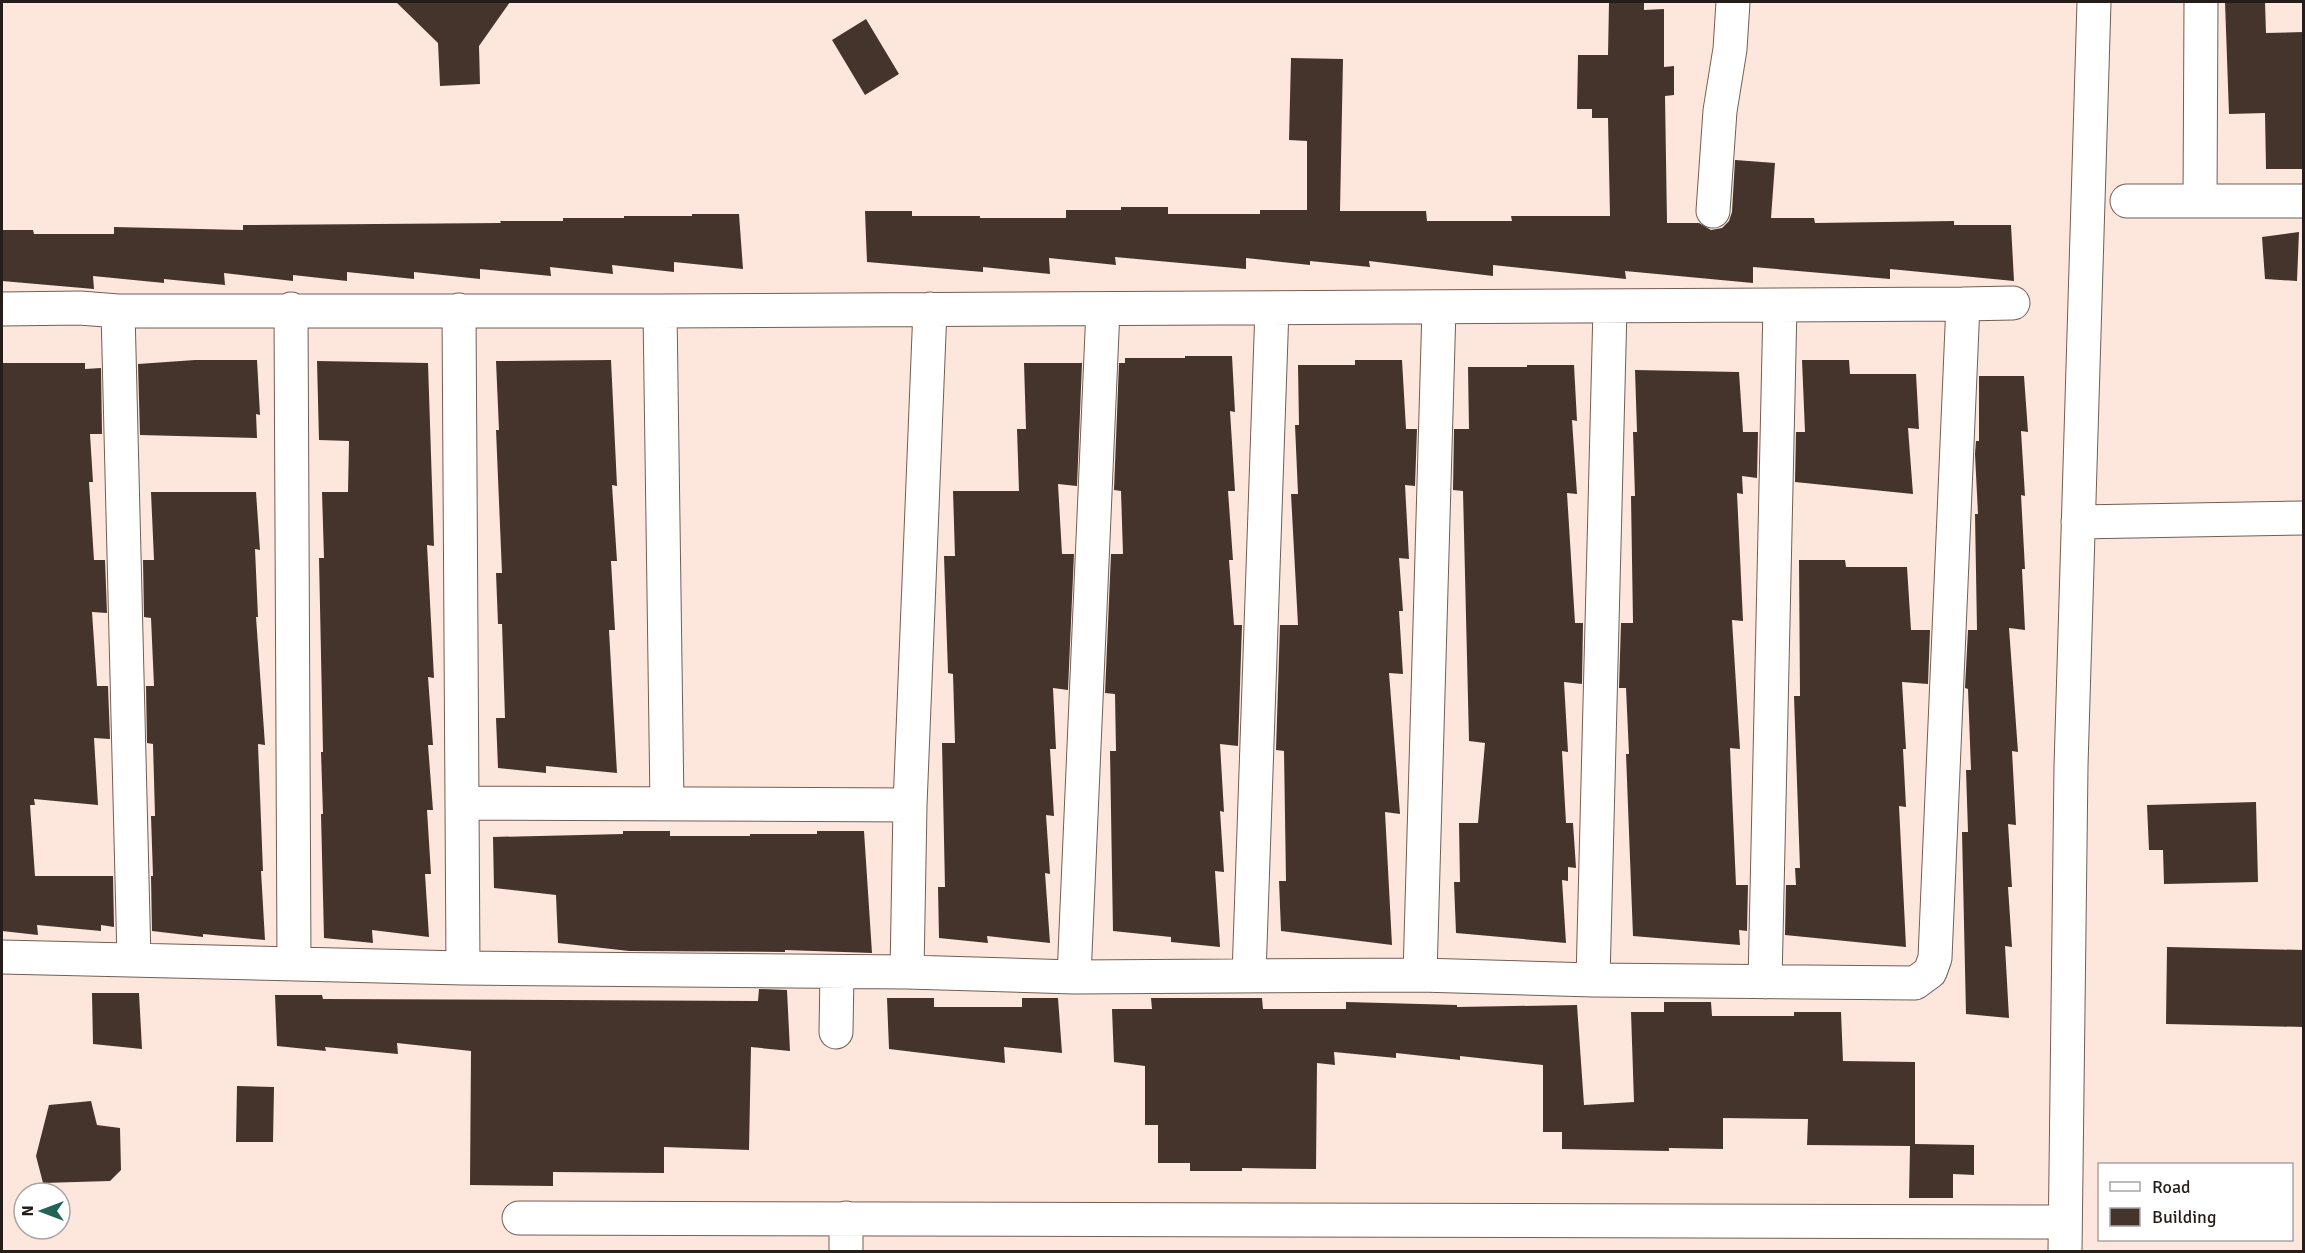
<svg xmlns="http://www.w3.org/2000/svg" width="2305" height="1253" font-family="Signika,sans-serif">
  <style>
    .building { fill: #45342c }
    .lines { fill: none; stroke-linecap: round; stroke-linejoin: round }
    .minor-casing { stroke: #715e54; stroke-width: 35 }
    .minor { stroke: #fff; stroke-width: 33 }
  </style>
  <rect width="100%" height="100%" fill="#fde7dc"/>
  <path class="building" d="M396,2H510L479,46L480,84L440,86L438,43Z
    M1609,2H1644V10L1664,9V67L1674,66V95L1665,96L1667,223H1699L1711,230L1722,228L1729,221L1732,212L1735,160L1775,163L1771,218H1814L1815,223L1954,221V225H2011L2014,281L1890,269V279L1753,267V283L1625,271L1626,279L1493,265V276L1369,261L1370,267L1310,261V265L1246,258V269L1115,257L1116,265L1049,258L1050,274L983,267V272L867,262L865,211H912V216H980V218H1066V210H1121V207H1168V214H1260V210H1307V141L1289,140L1291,58L1343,59L1340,211H1426L1427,221H1512L1511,216H1610L1608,118H1592V109H1577L1578,55H1608Z
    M2225,2H2265L2266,33L2304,32V169H2266L2265,113L2229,114Z
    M866,19L899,74L865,95L832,40Z
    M692,214H739L743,269L674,262V272L612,265L613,274L550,267L551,276L480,269V279L414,272V279L347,272V281L293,275V281L224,273L225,285L164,279V283L93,276L94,289L2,281V230H33L34,234H114V227L243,230V225L501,223L500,221H563V218H624V216H692Z
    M2299,232L2297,281L2265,279L2262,237Z
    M1185,356H1232L1235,412L1230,411L1235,491H1228L1233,560H1229L1234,625H1242L1238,746L1220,744L1224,812L1220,811L1224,872L1215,871L1220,947L1171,942V937L1113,931L1110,751H1116L1115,694L1105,693L1111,554H1123L1121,491L1114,490L1119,363H1125V358H1185Z
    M195,360H257L260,415L256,414L257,438L140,435L138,364Z
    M611,360L617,486L612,485L617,561H611L615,630H609L617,773L546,766V773L498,768L496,718H505L502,624H498L496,573H502L496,430H499L496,361Z
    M1355,360H1402L1406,429H1417L1415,486L1405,485L1409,559L1399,558L1403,611H1399L1403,674L1389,673L1400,814L1385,812L1392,945L1281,931L1279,881H1286L1284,751L1276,750L1280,625H1298L1291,494H1298L1295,425H1299L1298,365H1355Z
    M1802,360H1849L1850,374H1916L1919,429L1908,428L1913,494L1795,482L1796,432H1805Z
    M317,361L428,363L434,546L427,545L434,678L428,677L433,745H428L433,810H427L431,874H425L429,937L372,930L373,943L324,938L321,814H323L321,752H323L319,558H324L322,492H348L349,441L319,440Z
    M2,363H85V369L101,368L102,434H90L93,482H89L94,560H105L107,613L92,612L97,686H108L110,739L94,738L98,805L34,799L35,805H30L35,876H113L114,927L101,925V931L37,925L38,935L2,931Z
    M1024,363H1082L1077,486L1058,484L1062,554H1074L1068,690L1053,688L1056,749H1050L1054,816L1046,815L1050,874L1045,873L1050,943L987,936L988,943L939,938L938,887H945L942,743H955L953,674L948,673L944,556H955L953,491H1019L1017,429H1026Z
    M1527,365H1574L1577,421L1572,420L1577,494L1567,493L1575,623H1583L1582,684L1564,682L1568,752L1562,751L1566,823H1573L1576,868L1568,867V881L1562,880L1566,943L1456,933L1454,882H1460L1459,823H1478L1485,743L1469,741L1463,491L1453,490L1454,429H1469L1468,367H1527Z
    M1635,370L1739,372L1743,432H1758L1757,478L1742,476L1743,494L1737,493L1743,621L1732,620L1740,749L1730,748L1736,885H1748L1747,931L1739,930L1740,945L1633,936L1626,754H1629L1626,688H1619L1621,623H1633L1631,496H1635L1633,432H1637Z
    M1979,376H2024L2028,432L2021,431L2025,496L2021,495L2025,569H2022L2025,630L2009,628L2018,752L2012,751L2016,825L2008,824L2012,887H2008L2012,947L2005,946L2009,1018L1966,1014L1962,832H1968L1966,770H1971L1968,689L1965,688L1968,630H1977L1975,514H1978L1975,454L1976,441H1979Z
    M151,492H256L260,550L255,549L258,617H256L265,745L258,744L263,871H261L265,940L203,934V937L152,931L151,876H153L151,816H155L153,744L147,743L146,686H154L151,618L144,617L143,560H154Z
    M1799,560H1845L1846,567H1907L1911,630H1930L1928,684L1902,682L1906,749H1903L1906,807L1899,806L1906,947L1785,935L1786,885H1796L1795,868H1800L1794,696H1800Z
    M2256,802L2258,882L2164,884L2163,850H2149L2147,805Z
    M623,831H670V836H750V834H817V831H864L872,953L785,950V952L629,951L558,943L556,895L494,888L493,837L623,834Z
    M2167,947L2304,950V1027L2166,1024Z
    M759,989L787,990L790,1051L751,1047L749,1150L664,1147V1173L553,1172V1186L470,1185L471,1051L397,1043L398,1054L325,1047L326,1051L277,1046L275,995H322L323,999L758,1001Z
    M92,993H139L142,1049L93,1044Z
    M887,998H934V1007H1022V998H1058L1062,1053L1004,1047L1005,1063L889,1049Z
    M1151,998H1262L1263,1009H1346V1002L1457,1005V1007L1577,1005L1584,1105L1634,1102L1631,1012H1664V1002H1711L1712,1016H1794V1012H1841L1843,1061L1915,1062V1144L1974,1145V1175L1953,1174V1198H1909L1910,1146L1807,1145L1808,1119L1723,1118V1149L1669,1148V1151L1562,1149V1132H1543V1065L1460,1056V1060L1396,1053V1058L1334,1052L1335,1065L1317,1063L1316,1169L1242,1168V1171H1190V1163H1158V1125H1145V1066L1114,1062L1112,1009H1152Z
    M237,1086L274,1087L273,1142H236Z
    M91,1101L97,1125L120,1128L121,1170L110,1181L43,1183L36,1156L49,1105Z"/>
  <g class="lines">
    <defs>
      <path id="minor" d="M2127,201H2304
        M2200,201L2201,2
        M1713,211L1720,111L1730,49L1733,2
        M1963,304L2013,303
        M2,309L80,308L118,311H660L1963,304L1935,958L1930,972L1915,983L1593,980L1420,975L1074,977L907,972L463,968L2,957
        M291,309L294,964
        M459,310L463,968
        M118,311L134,960
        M660,311L667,804
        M2078,522L2304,518
        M462,803L910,805
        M907,972L910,805L930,309
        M1249,975L1272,308
        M1420,975L1439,308
        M1074,977L1103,309
        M1593,980L1610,308
        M1765,982L1780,306
        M836,1032L837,973
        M519,1218L2065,1222
        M846,1218V1252
        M2065,1252L2071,766L2094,2"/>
    </defs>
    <use href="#minor" class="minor-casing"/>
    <use href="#minor" class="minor"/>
  </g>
  <rect width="2305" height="1253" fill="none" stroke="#251d19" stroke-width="6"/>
  <rect x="2098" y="1163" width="195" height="78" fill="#ffffff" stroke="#a8a5a3" stroke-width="1.5"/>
  <rect x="2110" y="1182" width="30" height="9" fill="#ffffff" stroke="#a8a5a3" stroke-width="1.5"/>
  <text x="2152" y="1193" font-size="18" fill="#251d19">Road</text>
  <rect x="2110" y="1208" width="30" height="18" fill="#45342c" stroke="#a8a5a3" stroke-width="1.5"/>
  <text x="2152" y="1223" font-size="18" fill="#251d19">Building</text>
  <g transform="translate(42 1211) rotate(270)"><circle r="28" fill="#ffffff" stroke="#a8a5a3" stroke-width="1.5"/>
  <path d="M0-4.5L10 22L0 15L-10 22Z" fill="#216455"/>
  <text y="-9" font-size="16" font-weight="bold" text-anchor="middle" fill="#251d19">N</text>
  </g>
</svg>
